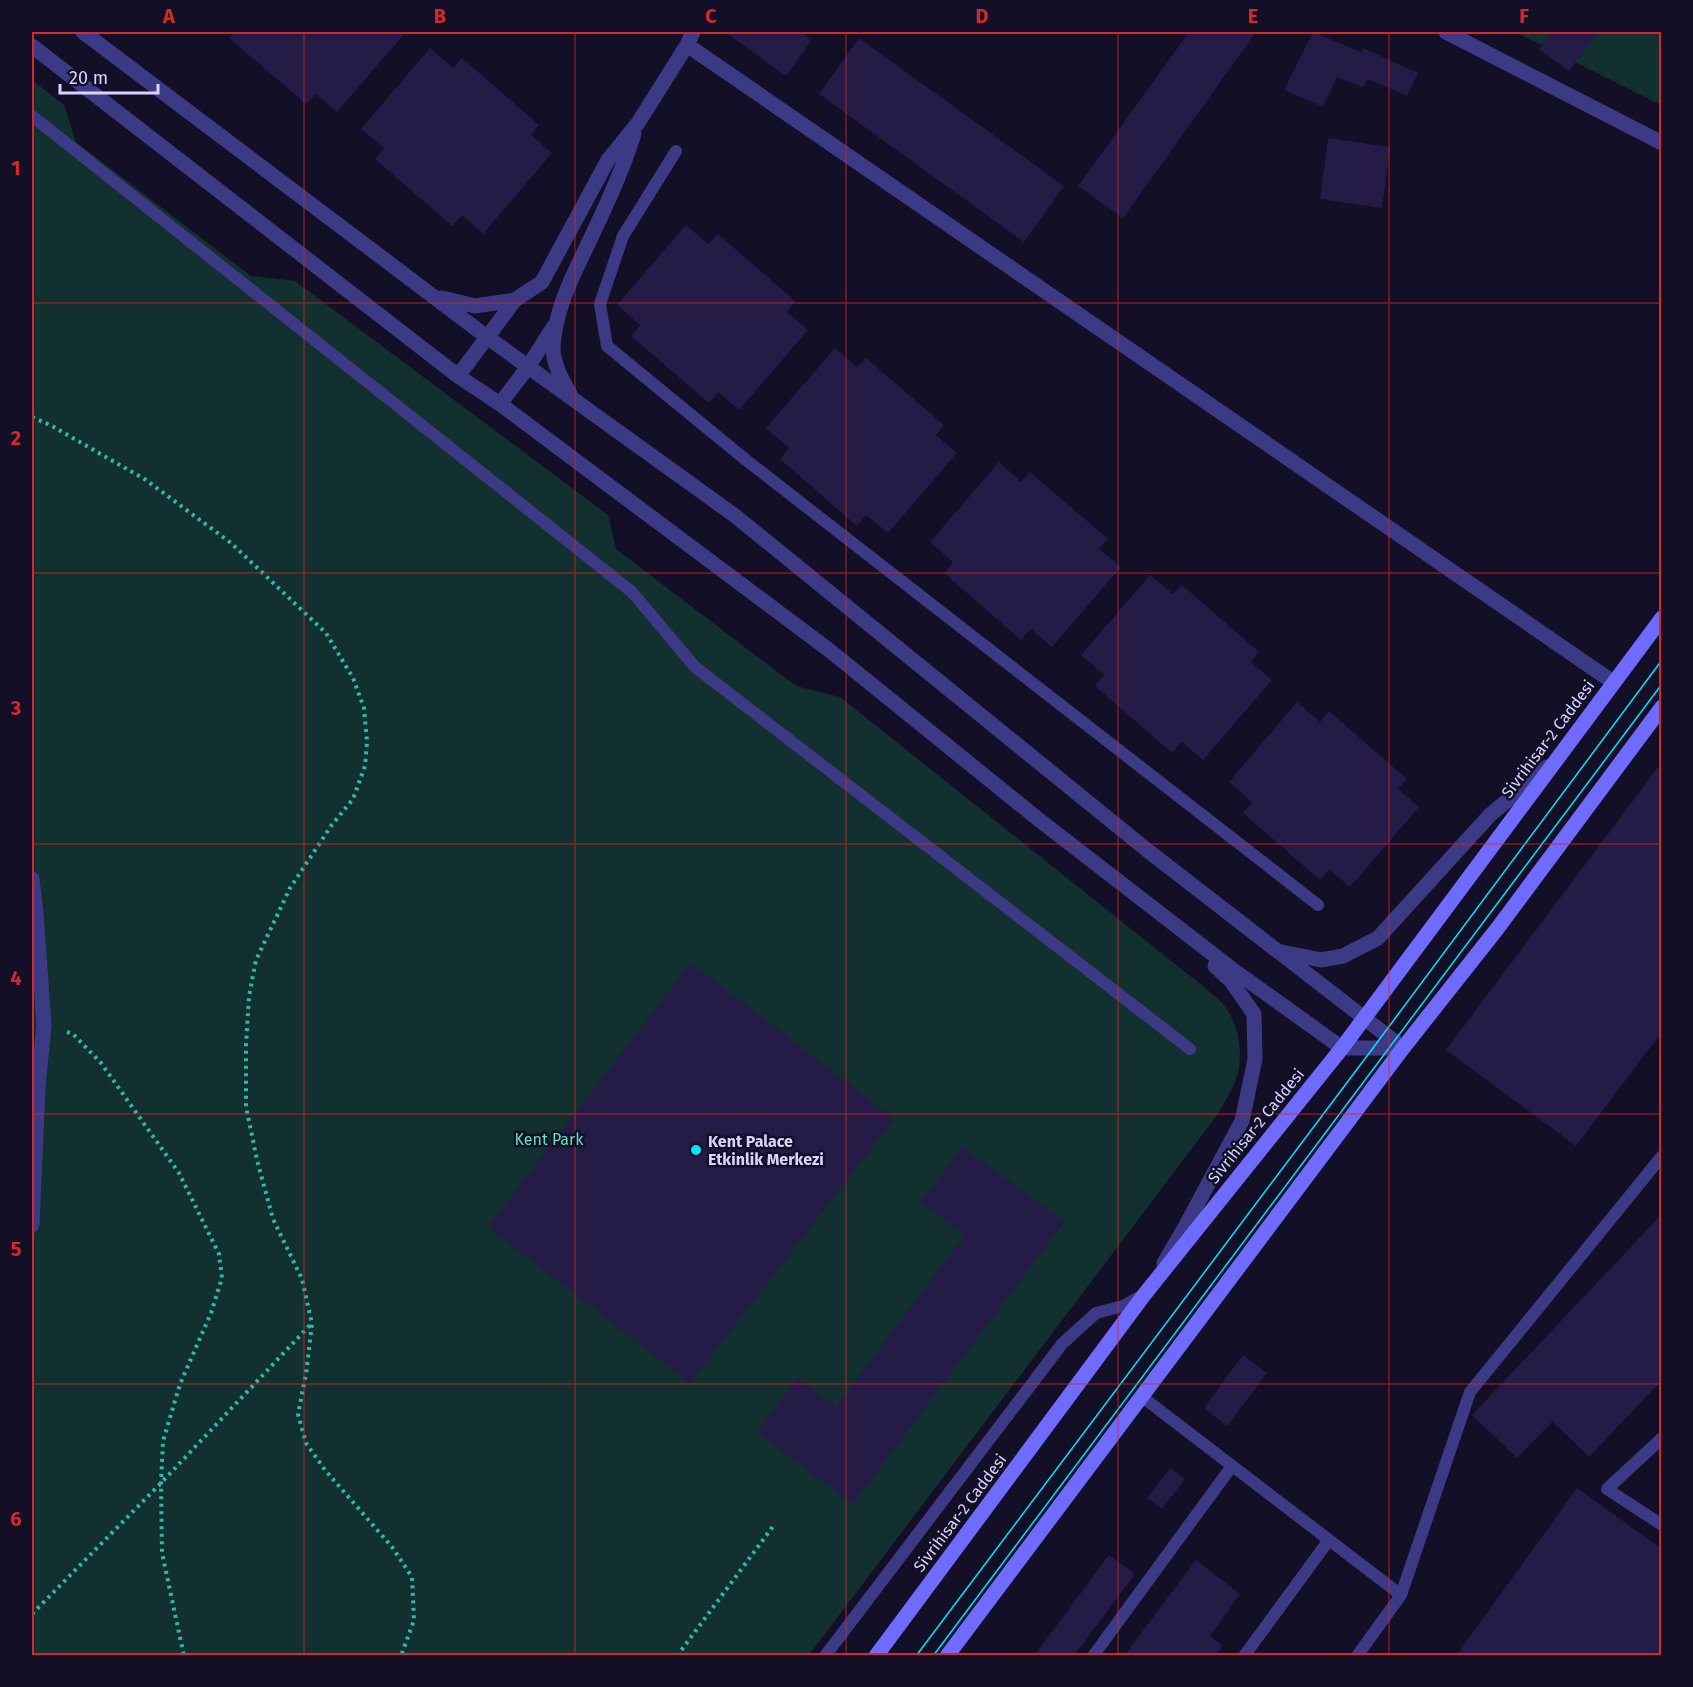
<svg xmlns="http://www.w3.org/2000/svg" width="1693" height="1687" font-family="'Fira Sans',sans-serif">
  <style>
    .green { fill: #12302f }
    .building { fill: #241b47 }
    .lines { fill: none; stroke-linecap: round; stroke-linejoin: round }
    .path { stroke: #2fb8b0; stroke-width: 4; stroke-dasharray: 3 4.5; stroke-linecap: butt }
    .service { stroke: #3d3a85; stroke-width: 12 }
    .pedestrian { stroke: #3d3a85; stroke-width: 15 }
    .minor { stroke: #3d3a85; stroke-width: 15 }
    .secondary { stroke: #6f6bff; stroke-width: 15 }
    .tram { stroke: #00e5ff; stroke-width: 1.5 }
    .grid { fill: none; stroke: #d62828; stroke-width: 1.5; stroke-opacity: 0.55 }
    .poi-dot { fill: #00e5ff; stroke: #130f26; stroke-width: 2 }
    .labels { text-anchor: middle; dominant-baseline: central; stroke-width: 5; stroke-linejoin: round; paint-order: stroke }
    .street-label { font-size: 16px; fill: #d9d4ff; stroke: #130f26 }
    .park-label { font-size: 16px; fill: #5fe0c0; stroke: #130f26 }
    .poi-label { font-size: 16px; font-weight: bold; fill: #d9d4ff; stroke: #130f26; text-anchor: start }
    .neatline { fill: none; stroke: #d62828; stroke-width: 2 }
    .grid-label { font-size: 20px; text-anchor: middle; font-weight: bold; fill: #d62828 }
  </style>
  <rect width="100%" height="100%" fill="#130f26"/>
  <path class="green" d="M1515,32H1661V105Z
    M32,80L64,105L76,142L251,276L295,281L608,515L616,549L796,686L840,697L1209,991C1213,995 1219,999 1223,1004C1238,1021 1244,1054 1237,1076C1233,1089 1225,1101 1218,1114L809,1655H32Z"/>
  <path class="building" d="M234,32H406L337,112L316,94L306,104L229,38Z
    M725,32H802L811,41L786,76Z
    M1189,32H1256L1123,218L1078,186Z
    M1313,32L1361,52L1363,48L1418,73L1407,96L1368,79L1363,87L1337,77L1323,107L1284,90Z
    M1553,32H1599L1569,71L1539,49Z
    M859,38L1064,186L1024,242L819,94Z
    M430,48L453,68L462,58L539,125L531,135L552,153L483,234L462,215L452,226L375,159L384,148L361,129Z
    M1328,138L1390,147L1382,208L1320,199Z
    M686,225L708,244L718,234L795,301L787,312L808,330L739,410L718,392L709,403L631,336L640,325L617,305Z
    M835,348L857,367L866,358L944,425L936,435L957,453L888,533L866,515L857,526L780,459L789,448L766,428Z
    M999,462L1021,482L1030,472L1108,539L1099,549L1121,567L1052,647L1031,629L1021,640L944,573L953,562L930,542Z
    M1150,575L1173,594L1182,585L1259,652L1251,662L1272,680L1203,760L1182,742L1172,753L1095,686L1104,675L1081,655Z
    M1297,702L1320,722L1329,711L1407,779L1398,789L1419,807L1350,887L1329,869L1320,880L1243,813L1252,802L1229,782Z
    M1662,762V1032L1576,1146L1446,1050Z
    M691,963L894,1119L690,1383L488,1227Z
    M963,1147L1064,1222L853,1504L757,1432L797,1378L836,1407L965,1235L921,1202Z
    M1662,1214V1380L1589,1457L1555,1424L1554,1420L1517,1458L1472,1415Z
    M1243,1355L1267,1373L1227,1426L1204,1408Z
    M1170,1468L1185,1479L1162,1509L1147,1498Z
    M1577,1488L1662,1549V1656H1456Z
    M1109,1555L1135,1574L1074,1656H1034Z
    M1196,1560L1240,1594L1210,1636L1223,1646L1215,1656H1124Z"/>
  <g class="lines">
    <path class="path" d="M32,417L52,426L146,480L231,543L326,633L353,678L364,708L367,742L365,766L353,799L331,826L290,888L256,960L249,996L246,1045V1107L257,1160L273,1219L302,1279L312,1324L306,1374L298,1414L306,1443L325,1470L392,1547L412,1577L414,1620L401,1656
      M67,1032L73,1034L101,1063L179,1173L219,1254L222,1278L211,1313L180,1384L163,1441L161,1483L162,1553L184,1656
      M32,1614L161,1483L311,1324
      M677,1656L774,1525"/>
    <path class="service" d="M32,116L632,592L695,667L1190,1049
      M676,151L623,236L600,304L607,346L746,460L1318,905
      M1141,1396L1401,1595L1357,1656
      M1662,1438L1607,1489L1662,1525
      M1401,1595L1470,1392L1662,1156
      M825,1656L1062,1344L1096,1313L1123,1306L1143,1295
      M1093,1656L1232,1466
      M1244,1656L1329,1540"/>
    <path class="pedestrian" d="M32,879L36,913L44,1025L38,1087L32,1225"/>
    <path class="minor" d="M83,32L487,337L734,515L1147,850L1403,1048
      M1446,32L1662,143
      M687,45L1613,682
      M32,46L458,376L500,404L829,650L1038,819L1232,969L1342,1048H1403
      M442,298L475,306L515,300L542,282L608,160L638,123L687,45L693,32
      M458,376L515,300
      M570,394C562,380 553,364 553,347C555,310 572,277 588,244C605,208 622,172 634,134
      M500,404L528,367L554,326
      M1282,952L1321,960L1343,956L1378,938L1490,815L1547,767
      M1164,1263L1185,1227L1242,1121L1255,1059L1254,1014L1231,981L1215,966"/>
    <path class="secondary" d="M876,1656L1144,1295L1342,1048L1662,618
      M947,1656L1403,1048L1497,929L1662,707"/>
    <path class="tram" d="M916,1656L1373,1048L1662,660
      M933,1656L1662,684"/>
  </g>
  <path class="grid" d="M304,32V1656M575,32V1656M846,32V1656M1118,32V1656M1389,32V1656M32,303H1662M32,573H1662M32,844H1662M32,1114H1662M32,1384H1662"/>
  <circle class="poi-dot" cx="696" cy="1150" r="6"/>
  <g class="labels">
    <g class="street-label">
      <text transform="translate(1548 739) rotate(-53)">Sivrihisar-2 Caddesi</text>
      <text transform="translate(1256 1126) rotate(-51)">Sivrihisar-2 Caddesi</text>
      <text transform="translate(960 1513) rotate(-53)">Sivrihisar-2 Caddesi</text>
    </g>
    <g class="park-label">
      <text x="549" y="1139">Kent Park</text>
    </g>
    <g class="poi-label">
      <text x="708" y="1141">Kent Palace<tspan x="708" dy="18">Etkinlik Merkezi</tspan></text>
    </g>
  </g>
  <rect width="1693" height="1687" fill="none" stroke="#130f26" stroke-width="66"/>
  <path d="M60 84v9h98v-9" fill="none" stroke="#d9d4ff" stroke-width="3"/>
  <text x="69" y="84" font-size="18" fill="#d9d4ff" stroke="#130f26" stroke-width="4.5" paint-order="stroke">20 m</text>
  <rect x="33" y="33" width="1627" height="1621" class="neatline"/>
  <g class="grid-label">
    <text x="169" y="23">A</text>
    <text x="440" y="23">B</text>
    <text x="711" y="23">C</text>
    <text x="982" y="23">D</text>
    <text x="1253" y="23">E</text>
    <text x="1524" y="23">F</text>
    <text x="16" y="175">1</text>
    <text x="16" y="445">2</text>
    <text x="16" y="715">3</text>
    <text x="16" y="985">4</text>
    <text x="16" y="1256">5</text>
    <text x="16" y="1526">6</text>
  </g>
</svg>
